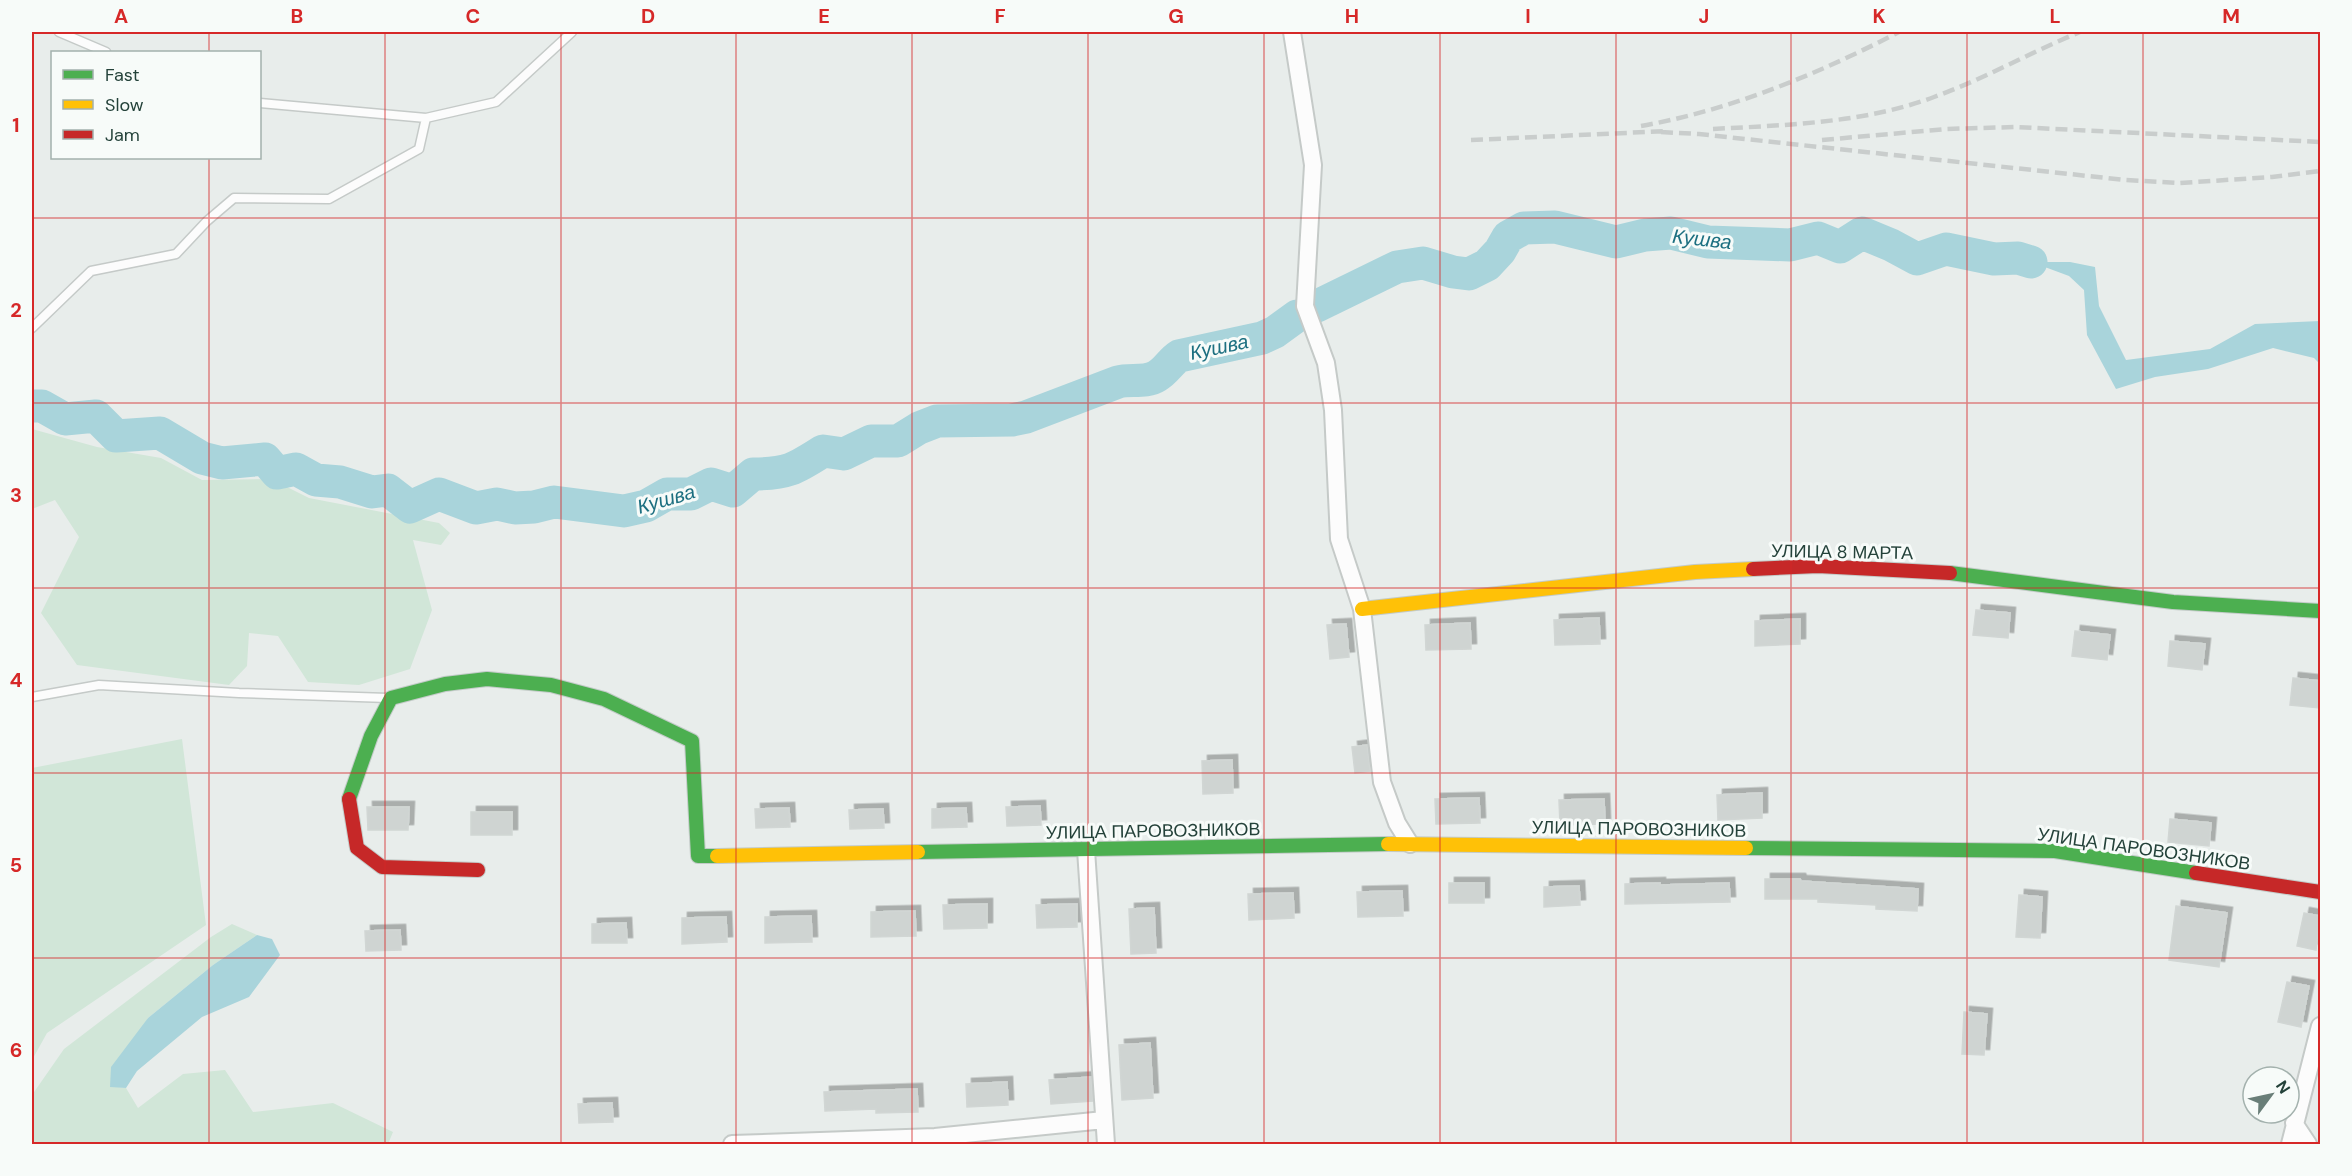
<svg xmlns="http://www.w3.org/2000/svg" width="2352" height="1176" font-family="'DM Sans',sans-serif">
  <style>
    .green { fill: #d1e6d8 }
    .water { fill: #a9d4db }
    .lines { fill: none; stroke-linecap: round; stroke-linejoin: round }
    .river { stroke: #a9d4db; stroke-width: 33 }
    .building { fill: #cfd4d2; stroke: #d1d6d4; stroke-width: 1.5; filter: url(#shadow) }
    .lane-casing { stroke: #c5cac8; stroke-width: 11 }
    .street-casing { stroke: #c5cac8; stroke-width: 20 }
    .fast-casing { stroke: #c3cbc8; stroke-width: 16 }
    .slow-casing { stroke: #c3cbc8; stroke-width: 16 }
    .jam-casing { stroke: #c3cbc8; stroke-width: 16 }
    .lane { stroke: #fcfcfc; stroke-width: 8 }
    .street { stroke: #fcfcfc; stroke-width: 16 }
    .fast { stroke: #4caf50; stroke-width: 14 }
    .slow { stroke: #ffc107; stroke-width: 14 }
    .jam { stroke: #c62828; stroke-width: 14 }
    .rail { stroke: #c9cdcc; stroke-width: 4.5; stroke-dasharray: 12 6; stroke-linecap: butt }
    .grid { fill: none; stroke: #d62828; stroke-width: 1.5; stroke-opacity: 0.55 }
    .labels { text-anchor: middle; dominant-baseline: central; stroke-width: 6; stroke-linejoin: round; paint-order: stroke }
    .street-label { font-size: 18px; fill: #24423a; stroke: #f7fbf9 }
    .water-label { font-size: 20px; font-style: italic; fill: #1c6f80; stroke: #f7fbf9 }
    .neatline { fill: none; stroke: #d62828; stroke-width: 2 }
    .grid-label { font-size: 20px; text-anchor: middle; font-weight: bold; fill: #d62828 }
  </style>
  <defs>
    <filter id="shadow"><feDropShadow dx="5.5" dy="-5.5" stdDeviation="0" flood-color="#0004"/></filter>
  </defs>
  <rect width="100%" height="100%" fill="#e8edeb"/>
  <path class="green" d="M32,429L97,447L161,458L202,480L271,479L309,498L439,523L450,533L441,545L413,540L432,610L410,669L359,685L308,682L278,636L249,633L247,666L229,685L77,665L41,613L79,537L55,500L32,509Z
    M182,739L206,925L47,1033L32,1060V768Z
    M232,924L257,935L213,965L148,1018L110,1086L126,1088L138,1108L183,1074L225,1070L253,1112L333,1103L393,1132L388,1144H32V1095L64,1049L211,937Z"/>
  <path class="water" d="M2031,262H2070L2095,267L2099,306L2126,360L2210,349L2255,324L2320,321V364L2314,358L2273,348L2208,369L2155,377L2116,389L2087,335L2084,290L2069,276Z
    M257,935L272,939L280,955L249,997L202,1017L137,1071L126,1088L110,1087L111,1067L148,1018L213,965Z"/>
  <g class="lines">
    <path class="river" d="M1317,306L1397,267L1423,263L1453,272L1469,274L1487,265L1500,251L1508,237L1524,228L1555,227L1616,242L1645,235L1671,233L1708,242L1790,245L1818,238L1840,247L1862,233L1891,245L1917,259L1946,249L1994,259L2018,258L2031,262
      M32,406H42L65,419L96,416L116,436L160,433L202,458L222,463L265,459L277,473L296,469L316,480L340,482L372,492L388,490L410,507L439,494L476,508L497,504L515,508L534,507L554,502L624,511L646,506L667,494H691L711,484L733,491L753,474C787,474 795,469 823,451L844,454L871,441H898L919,428L937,421L1012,420L1026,417L1118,382C1130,379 1146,383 1157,376C1166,371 1171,361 1179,356L1262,338L1275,332L1297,316"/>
  </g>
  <path class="building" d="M1976,610L2010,613L2008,638L1973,635Z
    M1599,618L1600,644L1555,645L1554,620Z
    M1800,619V644L1755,646V621Z
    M1470,623L1471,649L1426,650L1425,625Z
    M1346,624L1349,657L1330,659L1327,625Z
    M2075,631L2110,635L2107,660L2072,656Z
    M2170,641L2205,644L2202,670L2168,666Z
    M2293,678L2320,681V708L2290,705Z
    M1367,745L1370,771L1355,773L1352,747Z
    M1232,760L1233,793L1203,794L1202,761Z
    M1762,793V818L1718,820L1717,795Z
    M1479,798L1480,823L1436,824L1435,799Z
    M1604,799L1605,824L1560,825L1559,800Z
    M1040,806L1041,825L1007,826L1006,807Z
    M367,807H409L408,830H368Z
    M789,808L790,827L756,828L755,809Z
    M966,808L967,827L932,828V809Z
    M883,809L884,828L850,829L849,810Z
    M471,812H512V835H471Z
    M2170,819L2211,823L2209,846L2168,842Z
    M1765,879H1800L1801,881L1918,889L1917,911L1876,909V905L1818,902V899H1765Z
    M1449,883H1484V903H1449Z
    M1660,883V885L1729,883L1730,902L1625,904V884Z
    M1579,886L1580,905L1544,907V887Z
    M1402,891L1403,916L1358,917L1357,892Z
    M1293,893L1294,918L1249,920L1248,894Z
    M2019,895L2042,897L2040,938L2016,937Z
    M987,904V928L944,929L943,905Z
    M1077,904V927L1037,928L1036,905Z
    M2176,906L2227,913L2219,967L2169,960Z
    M1154,908L1156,953L1131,954L1129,909Z
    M915,911L916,936L871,937V912Z
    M2304,913L2320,916L2316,950L2297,946Z
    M811,916L812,942L765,943V917Z
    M726,917L727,942L682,944V918Z
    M626,923L627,943H592V924Z
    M400,930L401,950L366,951L365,931Z
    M2287,982L2309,986L2301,1027L2278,1022Z
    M1964,1012L1987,1014L1984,1055L1962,1054Z
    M1150,1043L1153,1098L1122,1100L1119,1045Z
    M1091,1077L1093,1101L1051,1104L1049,1080Z
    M1007,1082L1008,1105L967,1107L966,1084Z
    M917,1089L918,1112L876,1113V1109L825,1111L824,1092Z
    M612,1103L613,1122L579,1123L578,1104Z"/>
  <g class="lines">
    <defs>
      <path id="lane" d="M59,32L106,52
        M260,103L426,118L496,102L572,32
        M32,328L91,271L176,254L207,221L234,198L329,199L419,149L426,118
        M32,697L99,685L239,693L388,698"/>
      <path id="street" d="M1292,32L1313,165L1305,306L1326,363L1333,410L1339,539L1362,609L1382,782L1397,823L1410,844
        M1086,850L1106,1144
        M2294,1123L2308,1144
        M732,1144L935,1137L1104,1120
        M2290,1144L2320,1026"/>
      <path id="fast" d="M1950,573L2173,602L2320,611
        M349,799L371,736L391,698L445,684L487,679L551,685L604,699L692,741L698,856H717
        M1746,848L2055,851L2196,873
        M918,852L1388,844"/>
      <path id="slow" d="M1362,609L1695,572L1753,569
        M1388,844L1746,848
        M717,856L918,852"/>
      <path id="jam" d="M1753,569L1818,566L1950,573
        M349,799L357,848L382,867L478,870
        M2196,873L2320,892"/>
    </defs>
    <use href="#lane" class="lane-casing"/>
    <use href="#street" class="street-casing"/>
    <use href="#fast" class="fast-casing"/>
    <use href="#slow" class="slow-casing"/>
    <use href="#jam" class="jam-casing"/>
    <use href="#lane" class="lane"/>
    <use href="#street" class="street"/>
    <use href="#fast" class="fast"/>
    <use href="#slow" class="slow"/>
    <use href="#jam" class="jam"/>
    <path class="rail" d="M1641,126C1731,110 1818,74 1899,32
      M1713,129C1787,125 1865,123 1934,97C1984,79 2031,52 2080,32
      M1661,132L1699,134L2125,180L2180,183L2272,177L2320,171
      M1471,140L1668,131
      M1822,140L1946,129L2015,127L2320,142"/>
  </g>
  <path class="grid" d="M209,32V52M385,32V1144M561,32V1144M736,32V1144M912,32V1144M1088,32V1144M1264,32V1144M1440,32V1144M1616,32V1144M1791,32V1144M1967,32V1144M2143,32V1144M209,158V1144M32,218H2320M32,403H2320M32,588H2320M32,773H2320M32,958H2320"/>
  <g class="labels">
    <g class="street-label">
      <text transform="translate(1842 552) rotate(1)">УЛИЦА 8 МАРТА</text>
      <text transform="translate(1639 829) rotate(1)">УЛИЦА ПАРОВОЗНИКОВ</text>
      <text transform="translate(1153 831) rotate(-1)">УЛИЦА ПАРОВОЗНИКОВ</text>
      <text transform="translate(2144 849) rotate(8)">УЛИЦА ПАРОВОЗНИКОВ</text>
    </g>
    <g class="water-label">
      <text transform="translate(1702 239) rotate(6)">Кушва</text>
      <text transform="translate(1219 347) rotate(-12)">Кушва</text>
      <text transform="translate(666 499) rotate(-16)">Кушва</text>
    </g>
  </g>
  <rect width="2352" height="1176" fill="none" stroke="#f7fbf9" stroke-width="66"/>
  <rect x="51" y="51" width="210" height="108" fill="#f7fbf9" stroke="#a3b1ad" stroke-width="1.5"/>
  <rect x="63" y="70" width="30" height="9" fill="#4caf50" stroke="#a3b1ad" stroke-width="1.5"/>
  <text x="105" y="81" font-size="18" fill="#24423a">Fast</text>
  <rect x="63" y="100" width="30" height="9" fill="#ffc107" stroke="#a3b1ad" stroke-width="1.5"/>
  <text x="105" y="111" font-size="18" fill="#24423a">Slow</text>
  <rect x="63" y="130" width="30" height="9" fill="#c62828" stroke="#a3b1ad" stroke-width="1.5"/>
  <text x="105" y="141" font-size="18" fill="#24423a">Jam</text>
  <g transform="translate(2271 1095) rotate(57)"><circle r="28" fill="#f7fbf9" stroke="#a3b1ad" stroke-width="1.5"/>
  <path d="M0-4.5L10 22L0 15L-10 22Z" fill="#697e78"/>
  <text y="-9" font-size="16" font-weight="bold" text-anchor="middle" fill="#24423a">N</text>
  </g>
  <rect x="33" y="33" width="2286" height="1110" class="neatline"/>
  <g class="grid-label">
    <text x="121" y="23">A</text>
    <text x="297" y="23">B</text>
    <text x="473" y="23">C</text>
    <text x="648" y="23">D</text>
    <text x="824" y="23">E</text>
    <text x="1000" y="23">F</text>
    <text x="1176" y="23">G</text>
    <text x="1352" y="23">H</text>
    <text x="1528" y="23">I</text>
    <text x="1704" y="23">J</text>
    <text x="1879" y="23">K</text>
    <text x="2055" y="23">L</text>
    <text x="2231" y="23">M</text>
    <text x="16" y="132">1</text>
    <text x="16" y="317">2</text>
    <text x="16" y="502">3</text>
    <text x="16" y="687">4</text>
    <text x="16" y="872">5</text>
    <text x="16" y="1057">6</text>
  </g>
</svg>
